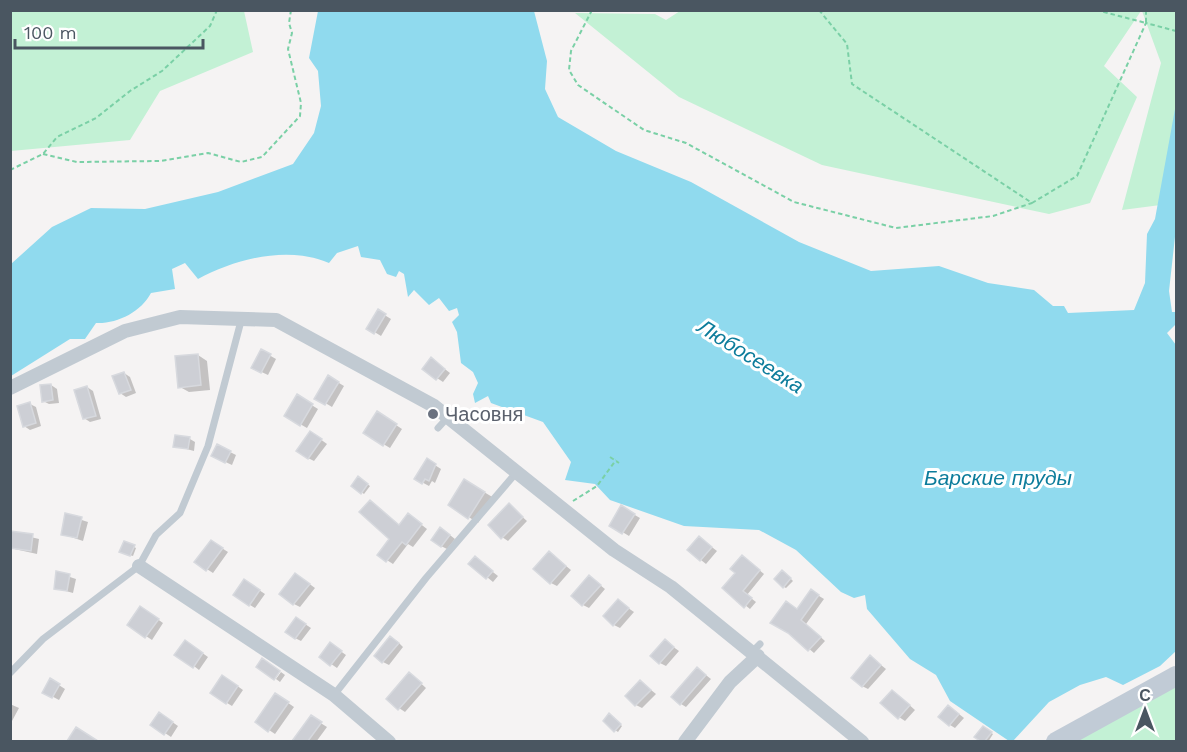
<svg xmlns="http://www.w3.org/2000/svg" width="1187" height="752" font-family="'Work Sans',sans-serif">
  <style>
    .green { fill: #c3f1d5 }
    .water { fill: #90daee }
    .shadow { fill: #0003 }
    .building { fill: #cdcfd5; stroke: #d7d9de; stroke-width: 1.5 }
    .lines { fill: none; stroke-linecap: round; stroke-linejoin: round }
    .path { stroke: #7ad0a6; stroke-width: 2; stroke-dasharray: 4.5 3; stroke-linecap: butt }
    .lane { stroke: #c1cad2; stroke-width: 7 }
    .street { stroke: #c1cad2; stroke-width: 14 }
    .secondary { stroke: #c1cbd6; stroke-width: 20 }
    .worship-dot { fill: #6b7280; stroke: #fff; stroke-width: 2 }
    .labels { text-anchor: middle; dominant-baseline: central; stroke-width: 6; stroke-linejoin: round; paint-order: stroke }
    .worship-label { font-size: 20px; fill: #5b616d; stroke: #fff; text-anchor: start }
    .water-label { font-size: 21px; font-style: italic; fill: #0c7c9b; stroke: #fff }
  </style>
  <rect width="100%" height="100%" fill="#f5f3f3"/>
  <path class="green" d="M11,10L244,11L253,52L160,91L130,140L11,151Z
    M680,11H1141L1104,66L1137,97L1090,203L1049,214L822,165L679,97L575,13L655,14L666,20Z
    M1142,11H1176V203L1122,210L1161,63Z
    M1176,684V741L1064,742Z"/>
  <path class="water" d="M318,11H534L547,61L545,89L558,117L616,151L691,182L799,242L871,271L939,266L988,283L1034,290L1053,306H1064L1068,313L1134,310L1145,283L1147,234L1155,219L1175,109L1176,228L1169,291L1172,312H1176V324L1167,333L1176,345V651L1160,666L1123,685L1106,677L1080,685L1049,702L1013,741H1009L950,701L936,675L910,659L867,609L865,595L854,598L841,592L796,550L759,530L684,526L610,500L595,484L565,480L571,462L543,422L491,403L488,396L475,403L473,394L478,383L473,372L461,363L457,332L452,322L459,315L457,308L449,311L439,298L429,305L414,290L408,297L404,274L399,271L396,277L387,274L380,260L361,257L358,246L337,253L329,263C287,245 236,259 198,279L185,263L172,269L175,289L151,293C141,312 117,324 96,323L85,339H70L11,376V264L52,227L91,208L145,209L218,192L293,164L314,133L321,106L318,71L309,58Z"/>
  <path class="shadow" d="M378,311L391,319L381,336L368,328Z
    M262,351L276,359L268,375L253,368Z
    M198,355L207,361L210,390L189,392L180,387Z
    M437,363L450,373L443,382L437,378Z
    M124,373L130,377L136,393L126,397L120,393Z
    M329,377L344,386L332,407L317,398Z
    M51,385L57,389L59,403L49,404L43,401Z
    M87,387L93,391L101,419L90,422L84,418Z
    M297,396L318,409L307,428L286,416Z
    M30,404L36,407L41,426L30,430L24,426Z
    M384,417L402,429L390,448L365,433Z
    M316,436L327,444L314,461L308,458Z
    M190,439L195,442L194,451L175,446Z
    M230,452L236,455L232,465L219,459Z
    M427,460L441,469L435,483L432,481L429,486L416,479Z
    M358,478L370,486L364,494L353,486Z
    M474,486L494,498L478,523L450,505Z
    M370,502L400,526L414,519L427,529L413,547L408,544L393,564L379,555L391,539Z
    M509,505L527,521L508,541L502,537Z
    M621,507L640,518L629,536L611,525Z
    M66,515L88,522L83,541L62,534Z
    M10,532L39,539L37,554L10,548Z
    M446,532L455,539L447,549L441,546Z
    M700,538L717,551L706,564L701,560Z
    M217,545L228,552L213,573L196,562Z
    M134,547L136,548L133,556L123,553Z
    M550,553L571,570L557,586L551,583Z
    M475,558L498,576L493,582L470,563Z
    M747,560L764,574L747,595L756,602L750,609L724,588Z
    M58,573L76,579L73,593L55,588Z
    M785,573L793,581L786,588L784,587Z
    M296,574L315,588L300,607L294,604Z
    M590,577L605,589L589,608L583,605Z
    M250,584L265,594L255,608L250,605Z
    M811,591L824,599L806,624L825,641L814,653L789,632L798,610Z
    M618,601L634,612L620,628L614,625Z
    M146,611L163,623L152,640L146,636Z
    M302,622L311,628L301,641L295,638Z
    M397,641L403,647L389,665L383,662Z
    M665,641L679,651L666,666L660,663Z
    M191,645L208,657L199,670L194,666Z
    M336,648L346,655L337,668L321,657Z
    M871,657L886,669L868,689L862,686Z
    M698,669L711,679L686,707L681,704Z
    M281,672L285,675L280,682L276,679Z
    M415,678L426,688L405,712L399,708Z
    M51,680L65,689L59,700L44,692Z
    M229,680L243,690L232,706L227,703Z
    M640,681L656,694L642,708L636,705Z
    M898,695L915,710L905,721L899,717Z
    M281,698L294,707L275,734L269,730Z
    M10,704L19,708L12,721L10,720Z
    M954,710L964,718L955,728L950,725Z
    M165,717L178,726L171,737L165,733Z
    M311,717L327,727L316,742H294Z
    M612,717L622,726L618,732L615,730Z
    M984,728L993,734L988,742L977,737Z"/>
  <path class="building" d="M378,309L386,314L374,334L366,329Z
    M261,349L271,354L261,373L251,368Z
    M198,354L201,385L178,388L175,356Z
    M431,357L445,369L436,380L422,369Z
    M124,372L131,390L119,394L112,376Z
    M328,375L339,382L325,405L314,399Z
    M51,384L53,400L42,402L40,385Z
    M87,386L96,416L83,419L74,390Z
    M297,394L313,404L300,426L284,416Z
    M30,402L36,423L23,427L17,406Z
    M377,411L397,424L383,446L363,433Z
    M310,431L322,439L308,459L296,451Z
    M175,435L190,437L188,449L173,447Z
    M217,444L231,451L225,463L211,456Z
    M427,458L436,464L429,481L425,479L422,484L414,479Z
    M358,476L368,484L361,494L351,486Z
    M464,479L485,492L468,519L448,505Z
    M370,500L399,525L408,513L422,524L406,545L402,542L386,562L377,555L389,539L359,512Z
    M509,503L523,517L501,539L488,525Z
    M621,505L635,514L622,534L609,526Z
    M65,513L82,517L77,538L61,535Z
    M440,527L450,535L441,547L431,540Z
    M10,531L33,534L31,551L10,548Z
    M699,536L712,547L700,561L687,550Z
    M211,540L223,548L206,571L194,562Z
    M124,541L135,545L130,556L119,552Z
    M549,551L566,566L550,584L533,569Z
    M742,555L760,570L743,591L752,598L744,608L722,588L735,573L730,569Z
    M475,556L493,571L486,579L468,564Z
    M782,570L791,578L783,588L774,579Z
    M56,571L70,574L67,591L54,589Z
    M295,573L310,584L293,605L279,594Z
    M589,575L601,585L582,606L571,596Z
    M244,579L260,590L249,606L233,595Z
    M811,589L819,595L801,620L821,637L808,651L788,633L770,623L786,601L797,609Z
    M618,599L629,608L613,626L603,616Z
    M140,606L159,619L145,638L127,625Z
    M296,617L306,624L295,639L285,632Z
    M390,636L399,643L382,663L374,656Z
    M665,639L674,647L659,664L650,656Z
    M185,640L203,653L193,668L174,655Z
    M330,642L342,651L330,666L319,657Z
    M870,655L881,665L862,687L851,678Z
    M262,658L280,671L274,680L256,667Z
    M697,667L706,675L680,705L671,697Z
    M409,672L422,683L398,710L386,699Z
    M222,675L238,686L226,704L210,693Z
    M50,678L60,684L52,698L42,693Z
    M640,680L651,690L635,706L625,696Z
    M892,690L910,705L898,719L880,703Z
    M275,693L289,702L268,732L255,722Z
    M948,705L959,714L949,726L938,717Z
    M159,712L173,722L164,735L150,725Z
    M609,713L621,724L614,732L603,721Z
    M311,715L322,722L308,741H292Z
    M983,726L992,732L985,741H980L974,737Z
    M76,727L98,741H67Z"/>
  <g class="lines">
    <path class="path" d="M592,10L571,51L569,70L578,85L644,130L686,143L794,202L896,228L993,216L1032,203
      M819,10L847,44L852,84L1032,203L1077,176L1146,23L1176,31
      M1096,10L1146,23V10
      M43,154L77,162L160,161L208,153L241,162L262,157L300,116L301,103L288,49L292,33L289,23L291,10
      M10,170L43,154L57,137L96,118L130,91L162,71L210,26L217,10
      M610,457L619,463
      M573,501L597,486L616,460"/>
    <path class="lane" d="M438,428L448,417
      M753,651L760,644
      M10,673L43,639L139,566L156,535L180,513L208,446L241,321
      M334,695L426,578L516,473"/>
    <path class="street" d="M10,388L125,331L180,317L276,320L434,406L614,550L671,587L862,742
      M139,566L334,695L389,742
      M685,742L730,682L758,656"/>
    <path class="secondary" d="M1056,742L1176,676"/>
  </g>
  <circle class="worship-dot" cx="433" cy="414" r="6"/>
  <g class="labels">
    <g class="worship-label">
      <text x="445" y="414">Часовня</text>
    </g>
    <g class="water-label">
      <text transform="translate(751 356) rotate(32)">Любосеевка</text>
      <text x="998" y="477">Барские пруды</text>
    </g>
  </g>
  <rect width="1187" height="752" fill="none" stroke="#4a5661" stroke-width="24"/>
  <g transform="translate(1145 710)" stroke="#ffffff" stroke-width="4.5" paint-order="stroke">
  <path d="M0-4.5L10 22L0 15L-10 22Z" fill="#4a5661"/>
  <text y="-9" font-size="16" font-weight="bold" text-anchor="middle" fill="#4a5661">С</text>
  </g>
  <path d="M15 39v9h188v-9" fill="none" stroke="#4a5661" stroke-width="3"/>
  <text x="24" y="39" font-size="18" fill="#4a5661" stroke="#ffffff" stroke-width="4.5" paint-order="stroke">100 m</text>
</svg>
